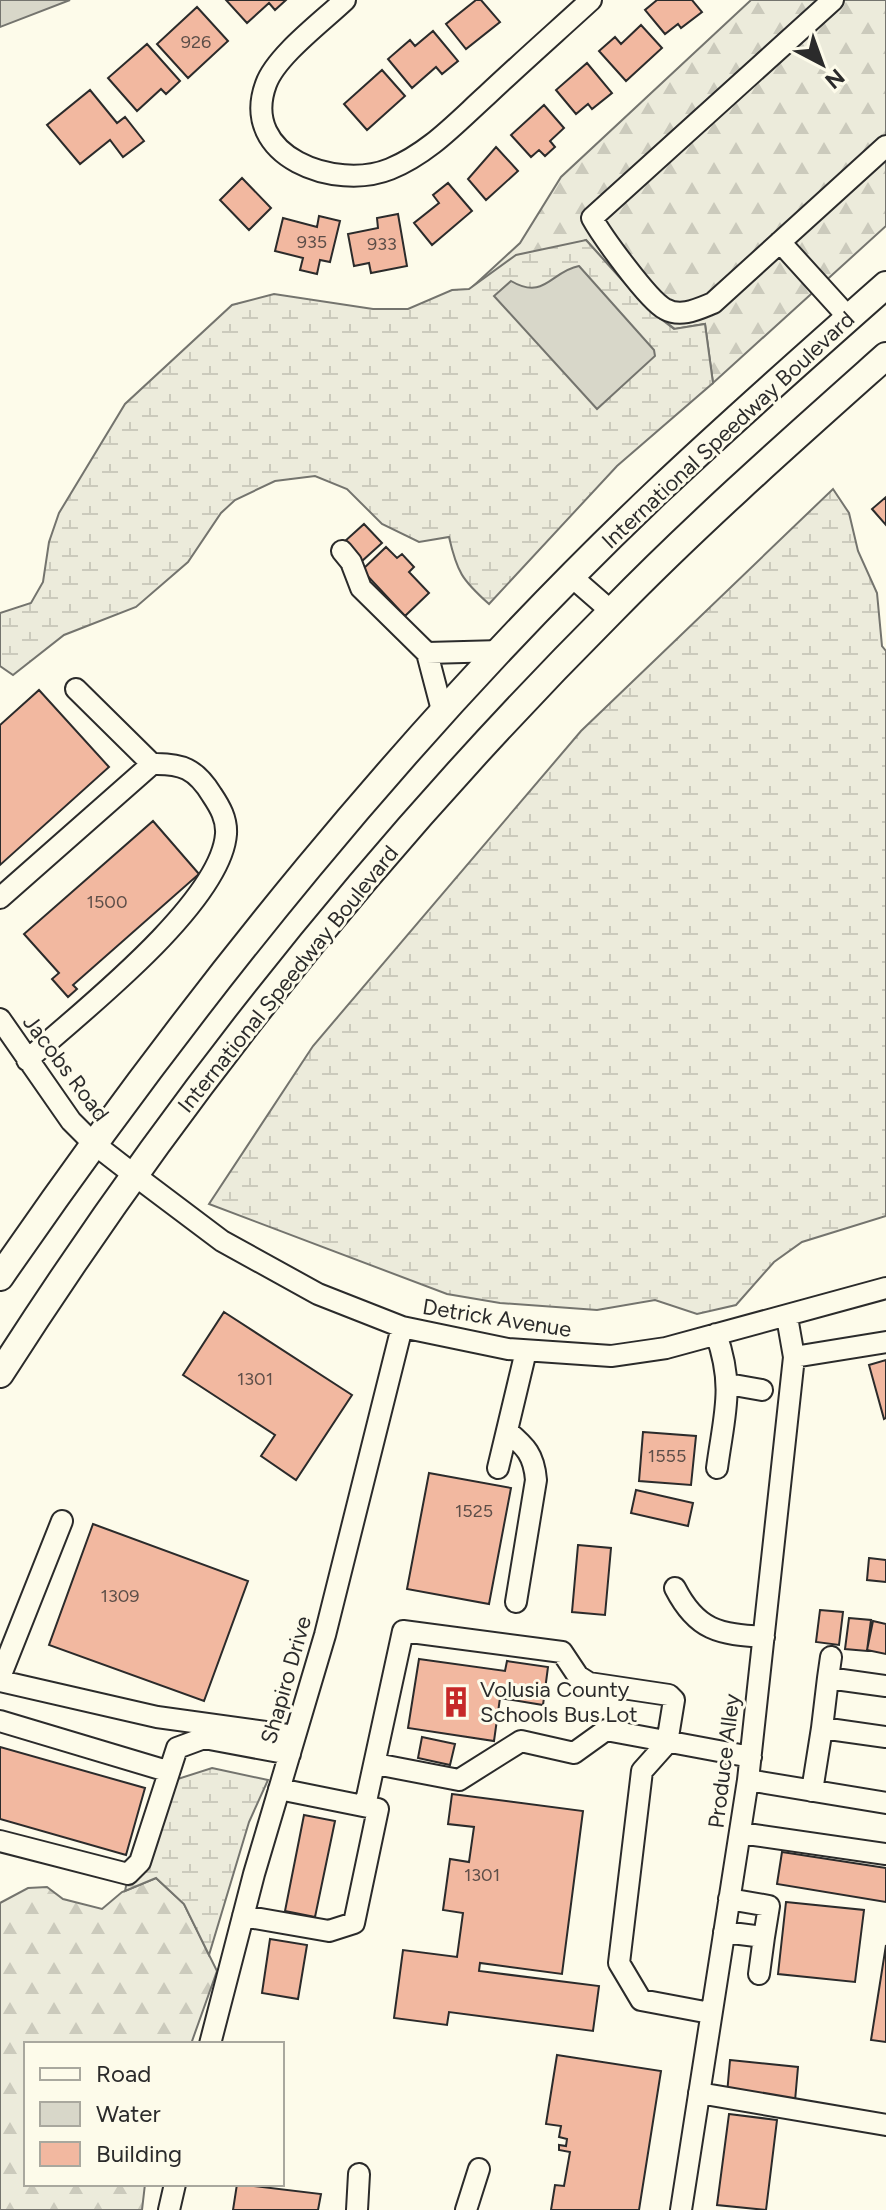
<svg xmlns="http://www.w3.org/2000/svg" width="886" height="2210" font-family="Figtree,sans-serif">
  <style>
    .forest { fill: url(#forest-firs); stroke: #74746e; stroke-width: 2 }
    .wetland { fill: url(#wetland-marsh); stroke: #74746e; stroke-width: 2 }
    .water { fill: #d8d7c9; stroke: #74746e; stroke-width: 2 }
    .building { fill: #f2b8a0; stroke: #2b2b2b; stroke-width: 2 }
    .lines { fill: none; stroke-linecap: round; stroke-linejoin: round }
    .minor-casing { stroke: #2b2b2b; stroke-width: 24 }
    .major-casing { stroke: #2b2b2b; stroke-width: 30 }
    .minor { stroke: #fdfbea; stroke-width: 20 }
    .major { stroke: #fdfbea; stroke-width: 26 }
    .labels { text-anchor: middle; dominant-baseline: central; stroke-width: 6; stroke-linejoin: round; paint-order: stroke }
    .number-label { font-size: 18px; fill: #5d4e48 }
    .street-label { font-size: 22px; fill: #2b2b2b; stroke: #fdfbea }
    .poi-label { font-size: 22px; fill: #2b2b2b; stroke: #fdfbea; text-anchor: start }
  </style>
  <defs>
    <pattern id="forest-firs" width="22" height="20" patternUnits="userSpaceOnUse" patternTransform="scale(2)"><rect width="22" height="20" fill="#ecebdb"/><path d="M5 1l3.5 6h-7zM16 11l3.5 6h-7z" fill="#cbcabc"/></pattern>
    <pattern id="wetland-marsh" width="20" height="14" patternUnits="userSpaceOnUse" patternTransform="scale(2)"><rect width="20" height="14" fill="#ecebdb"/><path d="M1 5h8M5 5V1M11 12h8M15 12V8" fill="none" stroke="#cbcabc"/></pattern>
  </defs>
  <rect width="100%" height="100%" fill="#fdfbea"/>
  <path class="forest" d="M751,0H886V226L713,383L705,324L675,329L648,309L586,240L469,290L520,243L561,177Z
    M156,1878L184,1904L217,1971L191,2044H26V2184H145L142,2210H0V1903L28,1888L47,1887L63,1899L102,1909L122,1892Z"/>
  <path class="wetland" d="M586,240L648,309L674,329L705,324L713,383L617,466L489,604C462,580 457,572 449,537L419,542L382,524L347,489L315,476L275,481L235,500L221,513L188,562L136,607L64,635L13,675L0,666V613L31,603L43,582L49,542L59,513L125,404L232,305L274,294L373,309H408L452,290L469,289L516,255Z
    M833,489L849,513L858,551L877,593L882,646L886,651V1216L802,1242L774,1262L736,1305L697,1314L655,1300L597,1310L500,1303L447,1294L209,1204L313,1046L581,731Z
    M212,1768L268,1780L249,1822L209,1955L184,1904L156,1878L125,1891L133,1852L159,1785Z"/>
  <path class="water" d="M0,0H70L0,27Z
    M579,266L654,350L655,356L597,409L494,296L511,281C545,301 551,271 579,266Z"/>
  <path class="building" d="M226,0H286L275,10L269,3L247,23Z
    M476,0H481L500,22L466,49L446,24Z
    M657,0H692L702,12L681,28L678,24L665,34L645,10Z
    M197,7L228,41L188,78L157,44Z
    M641,25L662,48L626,81L599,51L615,37L621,44Z
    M433,31L458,61L442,74L436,67L412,88L388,59L410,40L415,46Z
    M147,44L180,81L166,94L161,89L137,111L108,78Z
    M587,63L612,93L592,109L588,104L576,114L556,90Z
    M382,70L405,96L367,130L344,104Z
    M90,90L117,123L125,117L144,141L123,157L110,140L80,164L47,125Z
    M544,105L564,128L550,141L555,147L545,156L539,150L531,157L511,135Z
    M496,147L518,171L486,200L468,179Z
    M242,178L271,208L249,230L220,200Z
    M448,183L472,211L432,245L414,223L439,203L433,195Z
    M398,214L407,266L371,273L369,263L354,266L348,234L378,228L377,218Z
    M319,216L340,221L330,262L320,260L317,274L300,270L303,258L275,251L283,218L317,227Z
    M886,497V525L872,509Z
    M364,524L382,543L362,561L344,542Z
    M386,547L397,558L402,554L414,567L409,572L429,593L405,616L362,570Z
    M39,690L109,767L0,865V725Z
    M153,821L199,874L73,985L77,989L68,997L52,979L59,973L24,934Z
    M224,1312L352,1395L296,1480L261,1456L275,1435L183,1375Z
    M886,1360V1418L884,1419L869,1365Z
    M643,1432L696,1436L691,1485L639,1481Z
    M429,1473L511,1488L489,1604L407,1589Z
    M636,1490L693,1503L688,1526L631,1513Z
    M93,1524L248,1581L204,1701L49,1645Z
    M578,1545L611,1548L605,1615L572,1612Z
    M869,1558L886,1560V1582L867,1580Z
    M820,1610L843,1612L839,1645L816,1642Z
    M849,1618L871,1620L867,1651L845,1649Z
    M873,1621L886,1624V1654L867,1650Z
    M419,1659L505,1671L507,1661L548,1667L543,1705L500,1698L494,1741L408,1728Z
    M422,1737L455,1744L450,1765L418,1758Z
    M0,1747L145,1788L126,1855L0,1819Z
    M452,1794L583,1811L562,1974L480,1963L479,1971L599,1986L593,2031L449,2012L447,2025L394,2018L403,1950L457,1957L463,1913L443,1910L450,1859L469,1862L474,1827L448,1824Z
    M304,1815L335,1821L315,1917L285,1911Z
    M782,1852L886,1868V1902L777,1884Z
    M786,1902L864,1910L855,1982L778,1974Z
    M270,1939L307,1945L298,1999L262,1993Z
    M886,1945V2042L871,2040Z
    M557,2055L661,2071L639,2210H551L555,2185L564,2186L570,2152L559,2150V2145L566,2146L567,2139L559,2137L561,2126L546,2124Z
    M730,2060L798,2067L795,2101L727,2094Z
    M729,2114L777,2120L766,2210L717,2205Z
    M237,2184L321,2194L318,2210H233Z"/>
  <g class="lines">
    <defs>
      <path id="minor" d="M345,0C323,21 276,56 266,84C239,157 336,191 390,169C429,153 456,123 487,95C521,63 556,32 591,0
        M833,0L592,218C602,236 648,300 665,309C681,318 698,309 713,303L886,146
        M780,242L849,318
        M342,551L351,562L361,588L427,653
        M572,577L611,611
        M76,689L152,764
        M443,714L427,653L501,651
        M0,898L152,764C182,763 196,769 212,795C220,807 227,819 226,834C221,903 79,1014 27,1060
        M0,1019L71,1121L93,1143L133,1174L222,1241L318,1294L402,1327L508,1349L611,1356L666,1348L886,1288
        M716,1334C735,1387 724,1415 717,1468
        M794,1357L886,1342
        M728,1384L762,1390
        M507,1431C526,1447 534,1455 536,1480L516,1602
        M498,1468L526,1351
        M675,1588C697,1631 719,1634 764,1637
        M0,1677L62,1521
        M828,1678L831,1657
        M0,1681L157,1717L295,1736
        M0,1721L167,1771
        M822,1728L828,1678L886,1686
        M376,1764L459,1780L521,1741L574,1753L606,1730L751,1757
        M748,1780L886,1803
        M812,1791L822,1728L886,1737
        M365,1806L403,1631L562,1652L578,1676L589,1683L669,1695L674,1700L667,1743L642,1771L619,1963L641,2000L710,2013
        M740,1833L886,1854
        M0,1841L128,1874L140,1862L177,1748L204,1738L290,1754
        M729,1899L769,1906L764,1937
        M243,1916L329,1931L354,1923L378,1809L279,1789
        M724,1932L764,1937L759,1974
        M210,2044L254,1874L325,1635L402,1327
        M699,2093L886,2125
        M169,2210L175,2184
        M357,2210L359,2174
        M466,2210L479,2169
        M681,2210L748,1780L794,1357L787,1317"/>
      <path id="major" d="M0,1277C194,996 409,728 657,492C732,421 809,353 886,285
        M0,1374C176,1099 381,842 612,611C699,522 793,439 886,356"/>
    </defs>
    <use href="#minor" class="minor-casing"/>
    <use href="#major" class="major-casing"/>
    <use href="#minor" class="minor"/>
    <use href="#major" class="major"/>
  </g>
  <defs>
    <symbol id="building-bare" viewBox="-9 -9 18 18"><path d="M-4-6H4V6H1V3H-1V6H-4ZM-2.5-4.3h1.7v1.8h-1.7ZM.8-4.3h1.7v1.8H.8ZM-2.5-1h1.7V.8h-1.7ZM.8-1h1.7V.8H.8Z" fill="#c62828" stroke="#fdfbea" stroke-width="2.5" paint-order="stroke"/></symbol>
  </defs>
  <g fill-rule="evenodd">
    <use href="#building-bare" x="434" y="1680" width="44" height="44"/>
  </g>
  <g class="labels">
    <g class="number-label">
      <text x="196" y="42">926</text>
      <text x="312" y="242">935</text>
      <text x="382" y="244">933</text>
      <text x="107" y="902">1500</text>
      <text x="255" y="1379">1301</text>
      <text x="667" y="1456">1555</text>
      <text x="474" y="1511">1525</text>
      <text x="120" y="1596">1309</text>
      <text x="482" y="1875">1301</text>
    </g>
    <g class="street-label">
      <text transform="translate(728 430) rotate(-43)">International Speedway Boulevard</text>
      <text transform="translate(288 979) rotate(-51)">International Speedway Boulevard</text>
      <text transform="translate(66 1068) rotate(53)">Jacobs Road</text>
      <text transform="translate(497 1318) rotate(9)">Detrick Avenue</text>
      <text transform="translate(286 1680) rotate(-74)">Shapiro Drive</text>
      <text transform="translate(724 1761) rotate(-83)">Produce Alley</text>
    </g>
    <g class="poi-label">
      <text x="480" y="1689">Volusia County<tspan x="480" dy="25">Schools Bus Lot</tspan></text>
    </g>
  </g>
  <rect x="24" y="2042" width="260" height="144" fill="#fdfbea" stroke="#a9a89e" stroke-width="2"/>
  <rect x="40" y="2068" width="40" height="12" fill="#fdfbea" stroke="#a9a89e" stroke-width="2"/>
  <text x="96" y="2082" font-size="24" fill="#2b2b2b">Road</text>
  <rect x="40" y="2102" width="40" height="24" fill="#d8d7c9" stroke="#a9a89e" stroke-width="2"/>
  <text x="96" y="2122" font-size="24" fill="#2b2b2b">Water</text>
  <rect x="40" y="2142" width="40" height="24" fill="#f2b8a0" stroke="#a9a89e" stroke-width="2"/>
  <text x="96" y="2162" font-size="24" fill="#2b2b2b">Building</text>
  <g transform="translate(822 64) rotate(139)" stroke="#fdfbea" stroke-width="6" paint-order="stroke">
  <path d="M0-6L14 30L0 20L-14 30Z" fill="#2b2b2b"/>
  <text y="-12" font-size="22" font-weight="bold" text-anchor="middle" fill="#2b2b2b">N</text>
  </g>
</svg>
